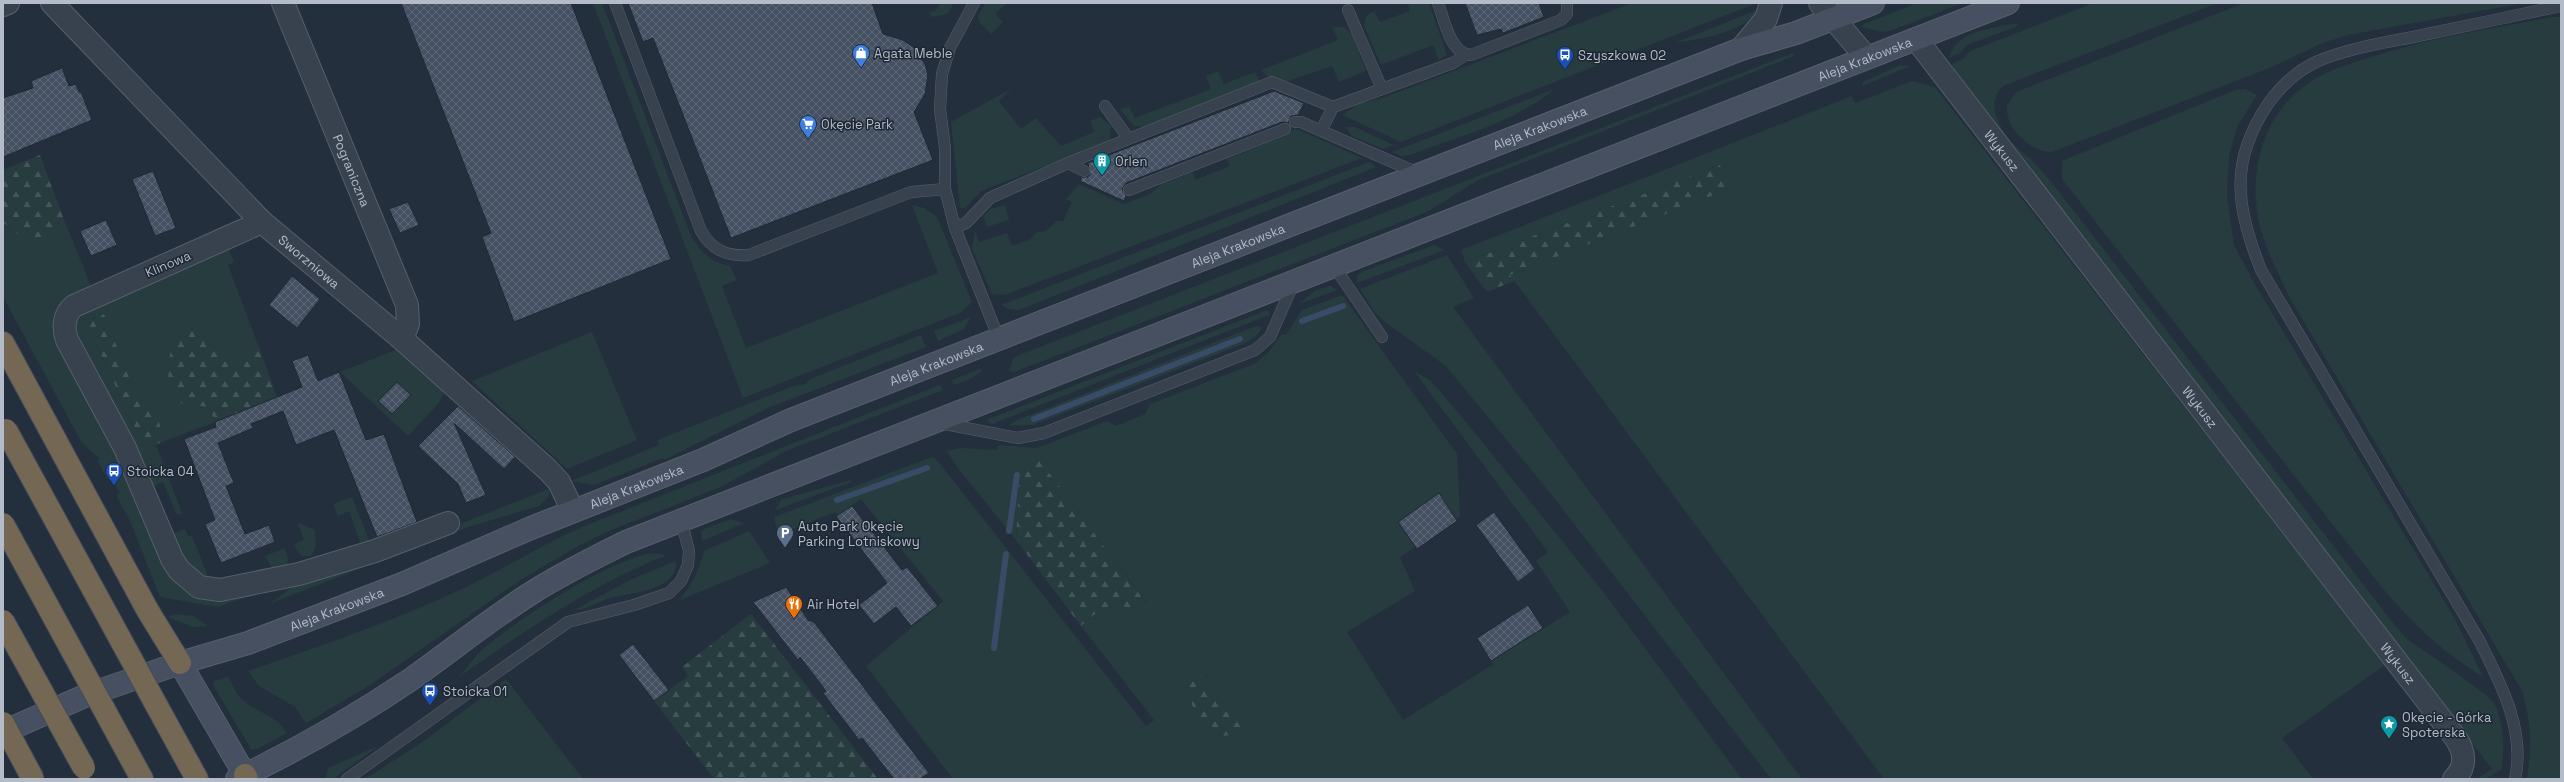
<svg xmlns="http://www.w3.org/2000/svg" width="2564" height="782" font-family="'Space Grotesk',sans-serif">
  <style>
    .green { fill: #263c3f; fill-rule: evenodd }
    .forest { fill: url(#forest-firs) }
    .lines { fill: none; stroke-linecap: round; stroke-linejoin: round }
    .stream { stroke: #394c67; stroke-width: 6 }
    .building { fill: url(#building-cross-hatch); stroke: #1f2835 }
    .service-casing { stroke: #565f6c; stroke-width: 12 }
    .minor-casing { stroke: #565f6c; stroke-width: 24 }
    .tertiary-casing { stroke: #565f6c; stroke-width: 24 }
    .secondary-casing { stroke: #565f6c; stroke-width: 24 }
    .motorway-casing { stroke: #434c59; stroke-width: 24 }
    .service { stroke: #38414e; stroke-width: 11 }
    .minor { stroke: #38414e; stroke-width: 22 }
    .tertiary { stroke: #38414e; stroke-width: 22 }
    .secondary { stroke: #465061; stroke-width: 22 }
    .motorway { stroke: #746855; stroke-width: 22 }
    .motorway-bridge-casing { stroke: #434c59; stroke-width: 24; stroke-linecap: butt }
    .motorway-bridge { stroke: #746855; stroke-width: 22 }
    .labels { text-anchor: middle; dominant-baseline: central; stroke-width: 3; stroke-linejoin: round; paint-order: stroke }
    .poi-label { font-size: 13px; fill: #b4bcc9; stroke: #1d2633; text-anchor: start }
    .street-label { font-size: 13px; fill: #b4bcc9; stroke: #1d2633 }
  </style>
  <defs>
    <pattern id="forest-firs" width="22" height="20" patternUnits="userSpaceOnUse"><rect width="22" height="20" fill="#263c3f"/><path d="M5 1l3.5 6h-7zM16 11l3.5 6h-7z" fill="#435659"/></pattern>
    <pattern id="building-cross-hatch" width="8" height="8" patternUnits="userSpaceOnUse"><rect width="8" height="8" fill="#455162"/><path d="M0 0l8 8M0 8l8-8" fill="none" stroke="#5d6877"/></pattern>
  </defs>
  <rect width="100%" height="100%" fill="#242f3e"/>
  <path class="green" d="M593,3H602L691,236C702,253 710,262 730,266L737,280L722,286L746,348L938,273L912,205L924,208L937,217L972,302L962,312L743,398Z
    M941,3H954L947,14L932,17L929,12L935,11Z
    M985,3H1007L995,14L1003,22L991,34L979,22L978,16Z
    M1408,3H1429L1447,55L1439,60L1433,45L1381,65L1364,26L1366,16L1374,11L1380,22L1410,11Z
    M1632,3H1757L1401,142L1342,115L1360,103L1380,99Z
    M1917,3H1963L1890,31L1881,32L1862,27L1864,24Z
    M2093,3H2218L2003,86C1983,106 2002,132 2018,149C2022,153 2028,156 2032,160C2039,168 2046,176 2053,184L2397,628L2407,639C2421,649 2489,694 2494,703C2504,722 2505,749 2501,770L2485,779H2477L2492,769L1953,71L1952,64L1962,59L1971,51Z
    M2244,3H2524L2348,35L2323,43L2267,69L2052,152C2031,152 2005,129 2007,106L2016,92Z
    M1760,9C1740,34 1705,38 1674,43Z
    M2552,17H2561V779H2527C2532,746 2531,722 2522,691L2291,300C2279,275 2265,249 2259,222C2247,169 2266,107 2315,79C2331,69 2350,64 2368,58C2428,38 2490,29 2552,17Z
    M2019,23L2015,27L1967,45L1960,53L1949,58C1956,29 1995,28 2019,23Z
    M1332,27H1344L1352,34L1366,71L1339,82L1332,66L1285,82L1267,76L1261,70L1338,40Z
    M1793,53L1794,56L1476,181L1429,211L1017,371L1012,372L1009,370L1014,357Z
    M1900,65L1911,66L1862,86L1863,82Z
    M1218,71L1224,84L1255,72L1260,83L1144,127L1134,126L1120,109L1129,107L1135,118L1211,89L1206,76Z
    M1912,81L1935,87L2385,665L2282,738L2313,779H1884L1510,275L1732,188L1720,165L1465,262L1461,250L1852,96L1855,103Z
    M1011,89L999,101L1021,129L1036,118L1061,146L1094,132L1090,121L1100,117L1111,126L1110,141L981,191L965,208H960L951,122Z
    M1554,89C1517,122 1456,137 1410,155L1402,156L1392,152Z
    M2245,89L2257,95L2237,127L2229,156L2227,196L2234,245L2256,286L2455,619L2483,677C2443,652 2415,626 2384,590L2062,179V161L2235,90Z
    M1345,127H1355L1394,145L1383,149L1352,136Z
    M1295,128L1362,158L1005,295L992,294L972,249L975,231L979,242L1007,233L1012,246L1031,239L1035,233L1045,231L1057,221H1063L1072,202L1066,199L1079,184L1124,204L1150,194L1162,184L1193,172L1195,180L1230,166L1227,159L1289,134Z
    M1369,162L1376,167L1019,310L1009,309L1001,305Z
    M1005,205L1009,220L987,227L983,216L991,209Z
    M63,217L92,288C69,298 49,305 54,334L104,424L166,567L258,593L218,607L160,597L130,521L116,495L120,493L111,477L107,479L98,461L100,459L82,443L3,297V223L12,229L58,225Z
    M1434,245L1445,250L1357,283V276L1361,272Z
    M228,247L234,262L228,265L260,350L236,358L217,354L210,333L174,341C169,366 164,382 182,404L209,407L215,422L165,441L157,416L134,391L104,314L94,318L90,331L145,449L156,445L182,513L177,515L163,482L150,488L74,332L76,323L84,313Z
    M1447,255L1474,298L1453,307L1802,779H1771L1551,494L1446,366L1386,323L1375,313L1360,289Z
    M1330,286L1337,290L1299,304L1316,290Z
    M1342,295L1457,454L1460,516L1456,519L1438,494L1398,522L1415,547L1400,557L1415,591L1347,632L1403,720L1494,664L1491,661L1570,612L1536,561L1548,552L1414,371L1431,381L1462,417L1604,593L1742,779H953L866,666L943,601L861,499L838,515L835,512L778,535L774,517L932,457L937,460L1146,726L1154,720L1081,626C1091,616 1105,605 1120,607C1131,608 1137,610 1147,603L1038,459L1020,465L1016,540L957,467L947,451L961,448L997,450L998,445L1037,448L1107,421L1116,426L1145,414L1150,404L1254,364L1268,353L1282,334L1286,335L1302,310ZM1195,709L1243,730L1242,731L1235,735L1221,736Z
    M1267,310L1270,312L1269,315L992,424L986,420Z
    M971,317L964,329L938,341L934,331Z
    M1256,326L1263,327L1256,336L1246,343L1033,425L1008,426L1015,421Z
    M592,332L637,440L567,469L472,381Z
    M921,335L926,347L768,408L666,459L663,458L594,485L571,481L659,445L657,440L793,386L806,384L810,379Z
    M401,348L446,390L438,404L408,436L340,372Z
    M980,369L982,371L970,379L954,385L952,380Z
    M940,385L943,390L786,451L723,486L609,531L580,545L522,579L370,685L306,723L295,707L259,686L248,671C320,646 395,621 464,588C504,569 541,545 582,527Z
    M851,480V482L776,510L781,500L786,498Z
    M549,489V496L539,506L465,528L269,604L299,582L337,572Z
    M352,497L370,542L362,547L349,511L338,516L333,504Z
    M731,519L744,523L702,541L701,532L704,529Z
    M297,522L315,530L316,547L311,556H301L294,545L304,540Z
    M185,529L188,536H192L210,581L184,566L173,538L175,533Z
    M749,531L770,563L680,600C692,584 699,571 704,551Z
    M285,548L288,559L287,566L273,569L265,556Z
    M651,553L667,555C588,587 528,629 459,677C469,665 478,652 490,643C528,613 604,563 651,553Z
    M676,561C679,591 630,593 610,598C602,600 582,612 576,609L632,579Z
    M174,614L194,616L208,626L192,627L168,617Z
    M228,677C234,686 236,695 245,702C260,714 277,716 287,733L257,749H251L213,685L214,681Z
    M506,679L583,779H365L424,741Z
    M380,745L333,779H325L328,768Z"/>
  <path class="forest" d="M40,155L63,217C55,229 37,246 21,236C14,232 10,226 3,223V170Z
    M1720,165L1732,188L1510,275L1514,281L1487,292L1465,262Z
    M104,314L134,390L157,416L165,441L145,449L90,331C90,320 94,318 104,314Z
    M192,325L210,333L217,354L236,358L260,350L277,397L215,422L209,407L182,404C177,397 171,391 169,382C167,372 170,351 173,341C176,334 185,329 192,325Z
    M1038,458L1147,604C1136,610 1132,608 1120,607C1105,605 1091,616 1081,626L1016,540L1020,465Z
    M751,614L878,779H714L654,701L688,676L682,667Z
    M1198,672L1243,730L1235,735L1221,736C1209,726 1191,711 1188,694C1187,687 1194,678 1198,672Z"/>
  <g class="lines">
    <path class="stream" d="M1302,321L1343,306
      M1034,419L1240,339
      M837,500L927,468
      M1009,531L1017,475
      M994,648L1006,554"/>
  </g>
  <path class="building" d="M401,3H571L671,259L514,322L482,237L491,233Z
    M628,3H872L883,34L903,40L913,47L925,64L928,75L925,94L914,112L933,160L731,238L653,38L643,42Z
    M1465,3H1539L1544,17L1503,33L1501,29L1477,35Z
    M62,68L69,86L76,84L79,92H81L92,120L3,157V98L33,88L31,81Z
    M1274,91L1304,103L1298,115L1291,116L1288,123L1282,122L1126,183L1122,189L1126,196L1124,201L1080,181L1082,177H1088L1090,174L1088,163Z
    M153,171L176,228L155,236L132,179Z
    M408,202L419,225L400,233L389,209Z
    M106,220L117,245L91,256L80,231Z
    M292,276L320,299L297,328L269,305Z
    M308,355L318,381L339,372L366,440L384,434L417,522L377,537L334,430L296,445L283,411L251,424L253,428L218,443L234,483L226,486L245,534L269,525L275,542L221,563L205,524L215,520L184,439L216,427L215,422L302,387L292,361Z
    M397,382L411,395L392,414L378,401Z
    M458,406L515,457L504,469L454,423L486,495L466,503L458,484L418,446Z
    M1439,493L1457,521L1417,549L1398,522Z
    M852,506L902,570L907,567L938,606L911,626L896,607L874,624L859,605L887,583L836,516Z
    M1494,512L1535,569L1518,582L1476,525Z
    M786,587L808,620L814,622L929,773L920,779H894L862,738L859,740L823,693L826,691L800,657L798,660L753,602Z
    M1528,605L1543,628L1491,661L1477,638Z
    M633,644L669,690L654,701L619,655Z"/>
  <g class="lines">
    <defs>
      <path id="service" d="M615,3L701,231C712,250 727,257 749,255L911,192L945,189
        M974,3L950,48L942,74L940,109L945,148V189L955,228L999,339
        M1438,3C1444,19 1450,54 1471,55L1561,20L1567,14V3
        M1348,10L1382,89
        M1105,106L1129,139
        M1333,107L1453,63L1467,54
        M1295,122H1301L1420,174
        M1068,163L1084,171
        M1129,190L1285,129
        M955,228L966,223L990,198L1068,163L1272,82L1333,107L1321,131
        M1334,266L1382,337
        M940,423L1018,438L1044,433L1255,350L1270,337L1294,282
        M347,779L568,622L634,605L669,593L681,581L688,565L689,551L681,520
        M2515,779C2526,730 2500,682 2479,640L2261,270C2237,208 2228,163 2268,104C2280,87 2297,71 2316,62C2348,48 2384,43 2418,36C2466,26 2513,16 2561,6"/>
      <g id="minor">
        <path id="s1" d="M52,3L262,222L402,339L548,470L559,482L573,511"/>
        <path id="s2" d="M283,3L407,305L408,324L402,339"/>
        <path d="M3,5L8,3"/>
        <path id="s3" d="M1916,39L2455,737C2465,751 2467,767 2454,779"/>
        <path d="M262,222L74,306C63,315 63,328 67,340L125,448L172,559L179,570L199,587L220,590L299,574L375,551L448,523"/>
      </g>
      <path id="tertiary" d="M1820,3L1866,57
        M1741,49L1766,19L1771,3"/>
      <g id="secondary">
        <path d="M180,663L245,775"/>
        <path id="s4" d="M3,732L87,695L180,663L248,643L402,584L531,528L703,460L791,420L1741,49L1796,33L1873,3"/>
        <path id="s5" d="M237,779C297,750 355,717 410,680C451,651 490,619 533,592C563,573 594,558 626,542L2008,3"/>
      </g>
      <path id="motorway" d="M3,343L148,611L180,663
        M164,719L197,779
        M124,746L142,779
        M245,775L247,779"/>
    </defs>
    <use href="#service" class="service-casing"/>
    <use href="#minor" class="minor-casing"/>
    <use href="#tertiary" class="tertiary-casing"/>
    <use href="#secondary" class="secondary-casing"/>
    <use href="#motorway" class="motorway-casing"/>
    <use href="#service" class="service"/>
    <use href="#minor" class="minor"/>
    <use href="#tertiary" class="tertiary"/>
    <use href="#secondary" class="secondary"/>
    <use href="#motorway" class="motorway"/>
    <defs>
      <path id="motorway-bridge" d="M6,430L164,719
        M3,524L124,746
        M3,621L84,768
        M3,723L33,779"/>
    </defs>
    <use href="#motorway-bridge" class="motorway-bridge-casing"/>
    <use href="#motorway-bridge" class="motorway-bridge"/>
  </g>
  <defs>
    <symbol id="shop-pin" viewBox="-11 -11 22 30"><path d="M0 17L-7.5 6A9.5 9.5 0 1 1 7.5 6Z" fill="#3f7fe0" stroke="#1d2633"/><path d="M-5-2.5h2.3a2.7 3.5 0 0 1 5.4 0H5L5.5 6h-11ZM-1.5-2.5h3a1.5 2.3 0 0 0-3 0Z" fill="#fff"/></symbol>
    <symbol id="bus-pin" viewBox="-11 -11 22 30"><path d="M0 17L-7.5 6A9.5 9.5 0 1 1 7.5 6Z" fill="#1a4fb4" stroke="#1d2633"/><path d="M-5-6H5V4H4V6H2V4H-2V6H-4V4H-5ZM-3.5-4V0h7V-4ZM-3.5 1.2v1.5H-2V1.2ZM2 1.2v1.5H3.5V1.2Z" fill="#fff"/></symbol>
    <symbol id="supermarket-pin" viewBox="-11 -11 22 30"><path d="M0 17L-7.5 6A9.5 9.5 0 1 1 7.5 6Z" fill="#3f7fe0" stroke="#1d2633"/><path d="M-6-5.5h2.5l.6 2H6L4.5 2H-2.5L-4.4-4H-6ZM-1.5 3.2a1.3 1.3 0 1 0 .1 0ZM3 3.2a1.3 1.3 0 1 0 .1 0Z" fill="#fff"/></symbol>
    <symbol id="building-pin" viewBox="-11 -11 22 30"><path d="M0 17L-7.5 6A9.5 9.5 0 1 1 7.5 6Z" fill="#0f9aa8" stroke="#1d2633"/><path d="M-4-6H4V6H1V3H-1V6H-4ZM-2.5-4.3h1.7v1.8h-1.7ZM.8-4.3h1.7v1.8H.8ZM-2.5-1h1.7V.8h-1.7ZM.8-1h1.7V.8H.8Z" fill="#fff"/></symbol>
    <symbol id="parking-pin" viewBox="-11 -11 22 30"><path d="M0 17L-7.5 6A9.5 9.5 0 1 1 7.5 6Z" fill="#5c6f8a" stroke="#1d2633"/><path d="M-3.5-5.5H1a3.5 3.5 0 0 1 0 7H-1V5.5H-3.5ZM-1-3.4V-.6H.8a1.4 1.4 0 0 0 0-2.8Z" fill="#fff"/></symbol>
    <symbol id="restaurant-pin" viewBox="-11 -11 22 30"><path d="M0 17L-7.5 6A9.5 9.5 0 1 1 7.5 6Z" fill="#e8710a" stroke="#1d2633"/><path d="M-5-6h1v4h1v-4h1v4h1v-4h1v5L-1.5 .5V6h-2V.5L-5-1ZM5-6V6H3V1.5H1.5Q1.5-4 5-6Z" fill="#fff"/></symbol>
    <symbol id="sight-pin" viewBox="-11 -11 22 30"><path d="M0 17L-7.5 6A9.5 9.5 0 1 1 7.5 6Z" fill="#0f9aa8" stroke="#1d2633"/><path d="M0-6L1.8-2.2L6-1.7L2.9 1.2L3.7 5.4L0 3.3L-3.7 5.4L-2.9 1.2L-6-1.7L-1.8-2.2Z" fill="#fff"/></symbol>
  </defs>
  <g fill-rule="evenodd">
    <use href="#shop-pin" x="851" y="43" width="20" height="27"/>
    <use href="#bus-pin" x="1555" y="45" width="20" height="27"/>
    <use href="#supermarket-pin" x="798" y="114" width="20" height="27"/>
    <use href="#building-pin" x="1092" y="151" width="20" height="27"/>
    <use href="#bus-pin" x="104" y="461" width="20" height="27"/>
    <use href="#parking-pin" x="775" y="523" width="20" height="27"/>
    <use href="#restaurant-pin" x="784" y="594" width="20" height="27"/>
    <use href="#bus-pin" x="420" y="681" width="20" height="27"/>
    <use href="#sight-pin" x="2379" y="714" width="20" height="27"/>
  </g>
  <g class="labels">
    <g class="poi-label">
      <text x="874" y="53">Agata Meble</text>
      <text x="1578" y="55">Szyszkowa 02</text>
      <text x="821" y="124">Okęcie Park</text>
      <text x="1115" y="161">Orlen</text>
      <text x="127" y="471">Stoicka 04</text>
      <text x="798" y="526">Auto Park Okęcie<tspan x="798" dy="15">Parking Lotniskowy</tspan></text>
      <text x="807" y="604">Air Hotel</text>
      <text x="443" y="691">Stoicka 01</text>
      <text x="2402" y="717">Okęcie - Górka<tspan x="2402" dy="15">Spoterska</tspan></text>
    </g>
    <g class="street-label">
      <text stroke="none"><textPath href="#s5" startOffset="1786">Aleja Krakowska</textPath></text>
      <text stroke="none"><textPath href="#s4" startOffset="1652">Aleja Krakowska</textPath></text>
      <text stroke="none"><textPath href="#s3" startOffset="141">Wykusz</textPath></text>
      <text stroke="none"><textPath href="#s2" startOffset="181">Pograniczna</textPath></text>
      <text stroke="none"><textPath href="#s4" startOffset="1328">Aleja Krakowska</textPath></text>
      <text stroke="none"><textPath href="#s1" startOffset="365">Sworzniowa</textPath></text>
      <text transform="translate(168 264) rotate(-23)">Klinowa</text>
      <text stroke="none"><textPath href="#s4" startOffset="1004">Aleja Krakowska</textPath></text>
      <text stroke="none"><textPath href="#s3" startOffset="465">Wykusz</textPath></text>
      <text stroke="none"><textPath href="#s4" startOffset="680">Aleja Krakowska</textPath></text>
      <text stroke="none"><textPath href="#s4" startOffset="356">Aleja Krakowska</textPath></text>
      <text stroke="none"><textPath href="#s3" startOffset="789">Wykusz</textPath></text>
    </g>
  </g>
  <rect width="2564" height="782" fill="none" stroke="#b4bcc9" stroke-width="8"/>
</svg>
